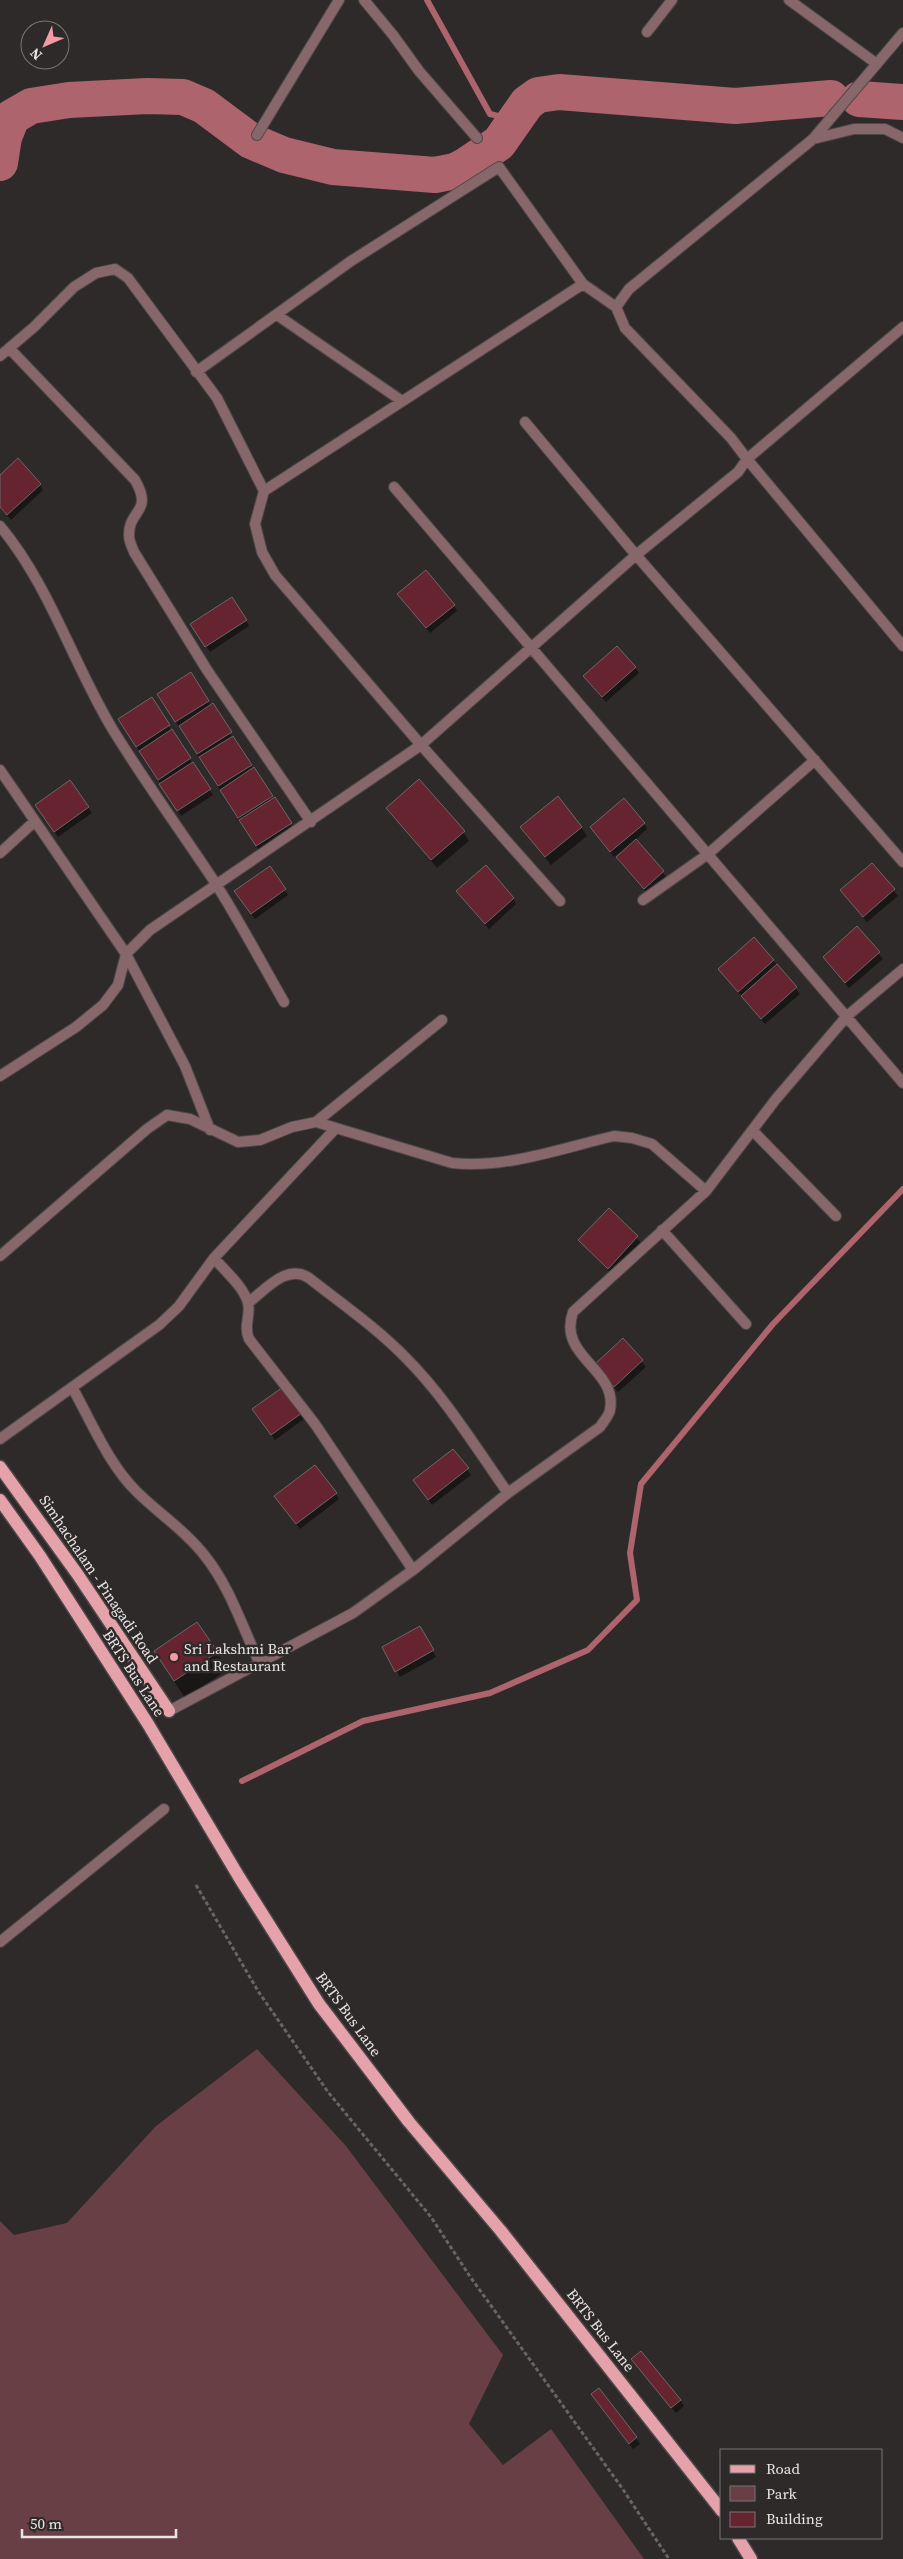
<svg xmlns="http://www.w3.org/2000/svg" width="903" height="2559" font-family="'Source Serif 4',serif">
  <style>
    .green { fill: #683f44 }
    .shadow { fill: #0007 }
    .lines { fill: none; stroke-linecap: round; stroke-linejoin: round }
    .stream { stroke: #ad646d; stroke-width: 6 }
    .river { stroke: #ad646d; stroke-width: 36 }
    .building { fill: #652430; stroke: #6d6768 }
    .service-casing { stroke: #4d4848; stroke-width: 12 }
    .minor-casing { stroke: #4d4848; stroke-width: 12 }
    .primary-casing { stroke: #4d4848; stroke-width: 15 }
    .path { stroke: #6a6565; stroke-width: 3; stroke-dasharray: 4 2.5; stroke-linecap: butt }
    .service { stroke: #88676b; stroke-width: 10 }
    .minor { stroke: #88676b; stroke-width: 10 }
    .primary { stroke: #e6a2aa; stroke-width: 12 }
    .poi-dot { fill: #f49aa5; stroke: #2f2a2a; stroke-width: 2 }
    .labels { text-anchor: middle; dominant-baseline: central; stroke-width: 5; stroke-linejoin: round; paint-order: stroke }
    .street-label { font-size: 15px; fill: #e9e5e5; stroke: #2f2a2a }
    .poi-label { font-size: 15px; fill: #e9e5e5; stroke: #2f2a2a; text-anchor: start }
  </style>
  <rect width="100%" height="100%" fill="#2f2a2a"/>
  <path class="green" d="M257,2049L346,2146L503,2355L469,2424L503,2465L551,2429L644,2559H0V2221L14,2235L67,2223L156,2126Z"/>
  <path class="shadow" d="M0,476L40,484L43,490L11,520L0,508Z
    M402,600L454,605L457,611L430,633Z
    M246,620L249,626L210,652L195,630Z
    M635,667L639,673L606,702L584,676Z
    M190,674L294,830L260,852L162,700Z
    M151,699L213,795L181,816L123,725Z
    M88,807L92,813L58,837L40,811Z
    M387,808L463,832L469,841L437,868Z
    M644,823L647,829L635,840L667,878L648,894L621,864L617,858L622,854L620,852L614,857L591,827Z
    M522,827H581L587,836L551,865Z
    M872,865L898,896L867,922L841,891Z
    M270,868L288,895L255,919L239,897Z
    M461,897L513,898L516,904L489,929Z
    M857,928L883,959L849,988L824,957Z
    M773,960L800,994L765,1024L719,969Z
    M609,1210L641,1243L612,1274L579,1240Z
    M623,1340L646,1367L618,1392L599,1371Z
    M253,1410L301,1413L304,1419L275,1440Z
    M467,1469L471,1475L432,1505L418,1486Z
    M336,1494L339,1499L300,1529L279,1502Z
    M420,1628L436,1657L400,1677L384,1648Z
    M155,1652H217L227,1670L185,1698Z
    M636,2365L680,2400L684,2406L676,2413Z
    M598,2389L636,2438L640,2444L633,2449L596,2400Z"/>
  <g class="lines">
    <path class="stream" d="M427,0L490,114L502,117H517
      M242,1781L363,1721L490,1693L588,1650L637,1600L630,1553L641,1484L773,1324L903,1189"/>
    <path class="river" d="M859,99L903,102
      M0,163L4,137L12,117L31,106L69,100L147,96L183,97L204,106L251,141L284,155L333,167L435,175L455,171L468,164L499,143L527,103L538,95L559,92L735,106L831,98"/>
  </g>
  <path class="building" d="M18,458L41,484L7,515L0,507V475Z
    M426,570L455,605L426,628L397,594Z
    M232,597L247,620L205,647L190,624Z
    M617,646L636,667L602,697L583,676Z
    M191,672L209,701L175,722L157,694Z
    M152,697L170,725L136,747L118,719Z
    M213,703L232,732L197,754L179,726Z
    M172,729L191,758L158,780L139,751Z
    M233,736L252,765L218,786L199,757Z
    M193,762L211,789L177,811L159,784Z
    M254,767L273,796L238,818L220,790Z
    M419,779L465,831L431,860L386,808Z
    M70,780L89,807L54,832L35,805Z
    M558,796L582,827L545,857L520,827Z
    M275,797L292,823L256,846L239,820Z
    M624,798L645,823L610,852L590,827Z
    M636,839L664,871L644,889L616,857Z
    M872,863L895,889L863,917L840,890Z
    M486,865L514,898L485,924L456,891Z
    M270,866L286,889L251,914L234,891Z
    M857,926L880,952L845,983L823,957Z
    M754,937L774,960L738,992L718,969Z
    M777,964L797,987L761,1019L741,996Z
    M609,1208L638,1236L608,1269L578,1240Z
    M623,1338L643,1360L614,1387L594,1365Z
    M283,1387L302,1413L271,1435L252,1409Z
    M453,1449L469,1468L428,1500L413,1480Z
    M315,1465L337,1493L296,1524L274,1496Z
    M197,1622L218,1652L174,1681L154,1651Z
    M420,1626L434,1650L395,1672L382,1647Z
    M641,2351L681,2400L671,2408L631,2359Z
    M599,2388L637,2437L629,2444L591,2394Z"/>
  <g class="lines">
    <defs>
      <path id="service" d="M0,1942L164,1809"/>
      <path id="minor" d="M364,0L393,35L419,71L477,138
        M789,0L877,64
        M647,32L672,0
        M257,135L339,0
        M813,139L854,129H885L903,138
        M277,315L402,401
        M903,327L747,459L903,646
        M9,348L135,480C154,513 128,509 129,536C129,541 132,547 134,552L207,670L311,822
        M0,356L34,327L74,287L96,273L115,269L128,278L217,398L264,491L583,284L616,307
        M196,372L351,261L499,167L583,284
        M525,422L636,555L903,862
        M394,487L903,1083
        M264,491L255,524L262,552L275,575L421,745L560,901
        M0,526C50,586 73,664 113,730C145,782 181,831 214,881C239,920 261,962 284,1002
        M0,770L126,954L185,1066L210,1130
        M0,853L35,821
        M643,900L708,854L815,760
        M0,1076L76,1027L103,1005L118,985L126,954L150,930L421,745L636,555L738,472L747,459L731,438L625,328L616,307L629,289L813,139L903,33
        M316,1122L442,1020
        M753,1131L836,1216
        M662,1230L746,1324
        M0,1256L147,1129L167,1115L190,1119L238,1142L260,1140L292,1127L316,1122L452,1163C506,1169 562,1148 614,1136L632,1138L652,1144L706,1191
        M214,1258C225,1271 244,1287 248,1303C251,1316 243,1326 249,1339L315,1424L413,1570
        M248,1303C265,1290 287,1263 309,1278C342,1304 377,1328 406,1358C446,1398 476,1448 508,1493
        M72,1387C91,1421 108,1463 136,1491C158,1513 186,1531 205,1556C230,1587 243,1629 260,1664
        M0,1439L159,1325L179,1306L214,1258L335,1129
        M169,1711L353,1613L413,1570L508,1493L600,1427C603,1422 609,1416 610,1410C618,1369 557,1357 573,1312L706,1191L776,1099L847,1016L903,969"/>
      <path id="primary" d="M0,1467L78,1575L169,1711
        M0,1500L40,1556L148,1724L239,1877L319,2004L409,2122L501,2231L722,2511
        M738,2538L751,2559"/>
    </defs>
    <use href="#service" class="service-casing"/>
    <use href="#minor" class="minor-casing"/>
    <use href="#primary" class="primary-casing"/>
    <path class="path" d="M196,1885L258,1991L328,2092L431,2217L469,2275L622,2488L669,2559"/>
    <use href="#service" class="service"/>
    <use href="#minor" class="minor"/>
    <use href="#primary" class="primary"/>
  </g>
  <circle class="poi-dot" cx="174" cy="1657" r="5"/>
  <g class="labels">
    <g class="street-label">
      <text transform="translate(99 1579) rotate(56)">Simhachalam - Pinagadi Road</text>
      <text transform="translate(134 1673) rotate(57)">BRTS Bus Lane</text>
      <text transform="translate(349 2014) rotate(54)">BRTS Bus Lane</text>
      <text transform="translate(601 2330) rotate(52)">BRTS Bus Lane</text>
    </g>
    <g class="poi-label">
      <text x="184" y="1648">Sri Lakshmi Bar<tspan x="184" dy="17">and Restaurant</tspan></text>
    </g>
  </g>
  <rect x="720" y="2449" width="162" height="90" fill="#2f2a2a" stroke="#797575"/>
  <rect x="730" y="2465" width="25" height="8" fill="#e6a2aa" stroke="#797575"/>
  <text x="766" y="2474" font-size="15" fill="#e9e5e5">Road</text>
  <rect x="730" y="2486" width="25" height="15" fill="#683f44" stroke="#797575"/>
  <text x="766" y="2499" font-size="15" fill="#e9e5e5">Park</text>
  <rect x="730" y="2512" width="25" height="15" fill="#652430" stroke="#797575"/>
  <text x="766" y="2524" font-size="15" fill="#e9e5e5">Building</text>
  <g transform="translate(45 45) rotate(225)"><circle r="24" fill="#2f2a2a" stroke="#797575"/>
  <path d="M0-4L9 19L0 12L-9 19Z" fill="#f49aa5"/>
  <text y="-8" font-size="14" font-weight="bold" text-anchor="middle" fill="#e9e5e5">N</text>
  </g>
  <path d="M22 2529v8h154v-8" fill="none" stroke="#e9e5e5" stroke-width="2.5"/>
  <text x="30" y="2529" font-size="15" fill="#e9e5e5" stroke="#2f2a2a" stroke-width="4" paint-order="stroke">50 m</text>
</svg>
